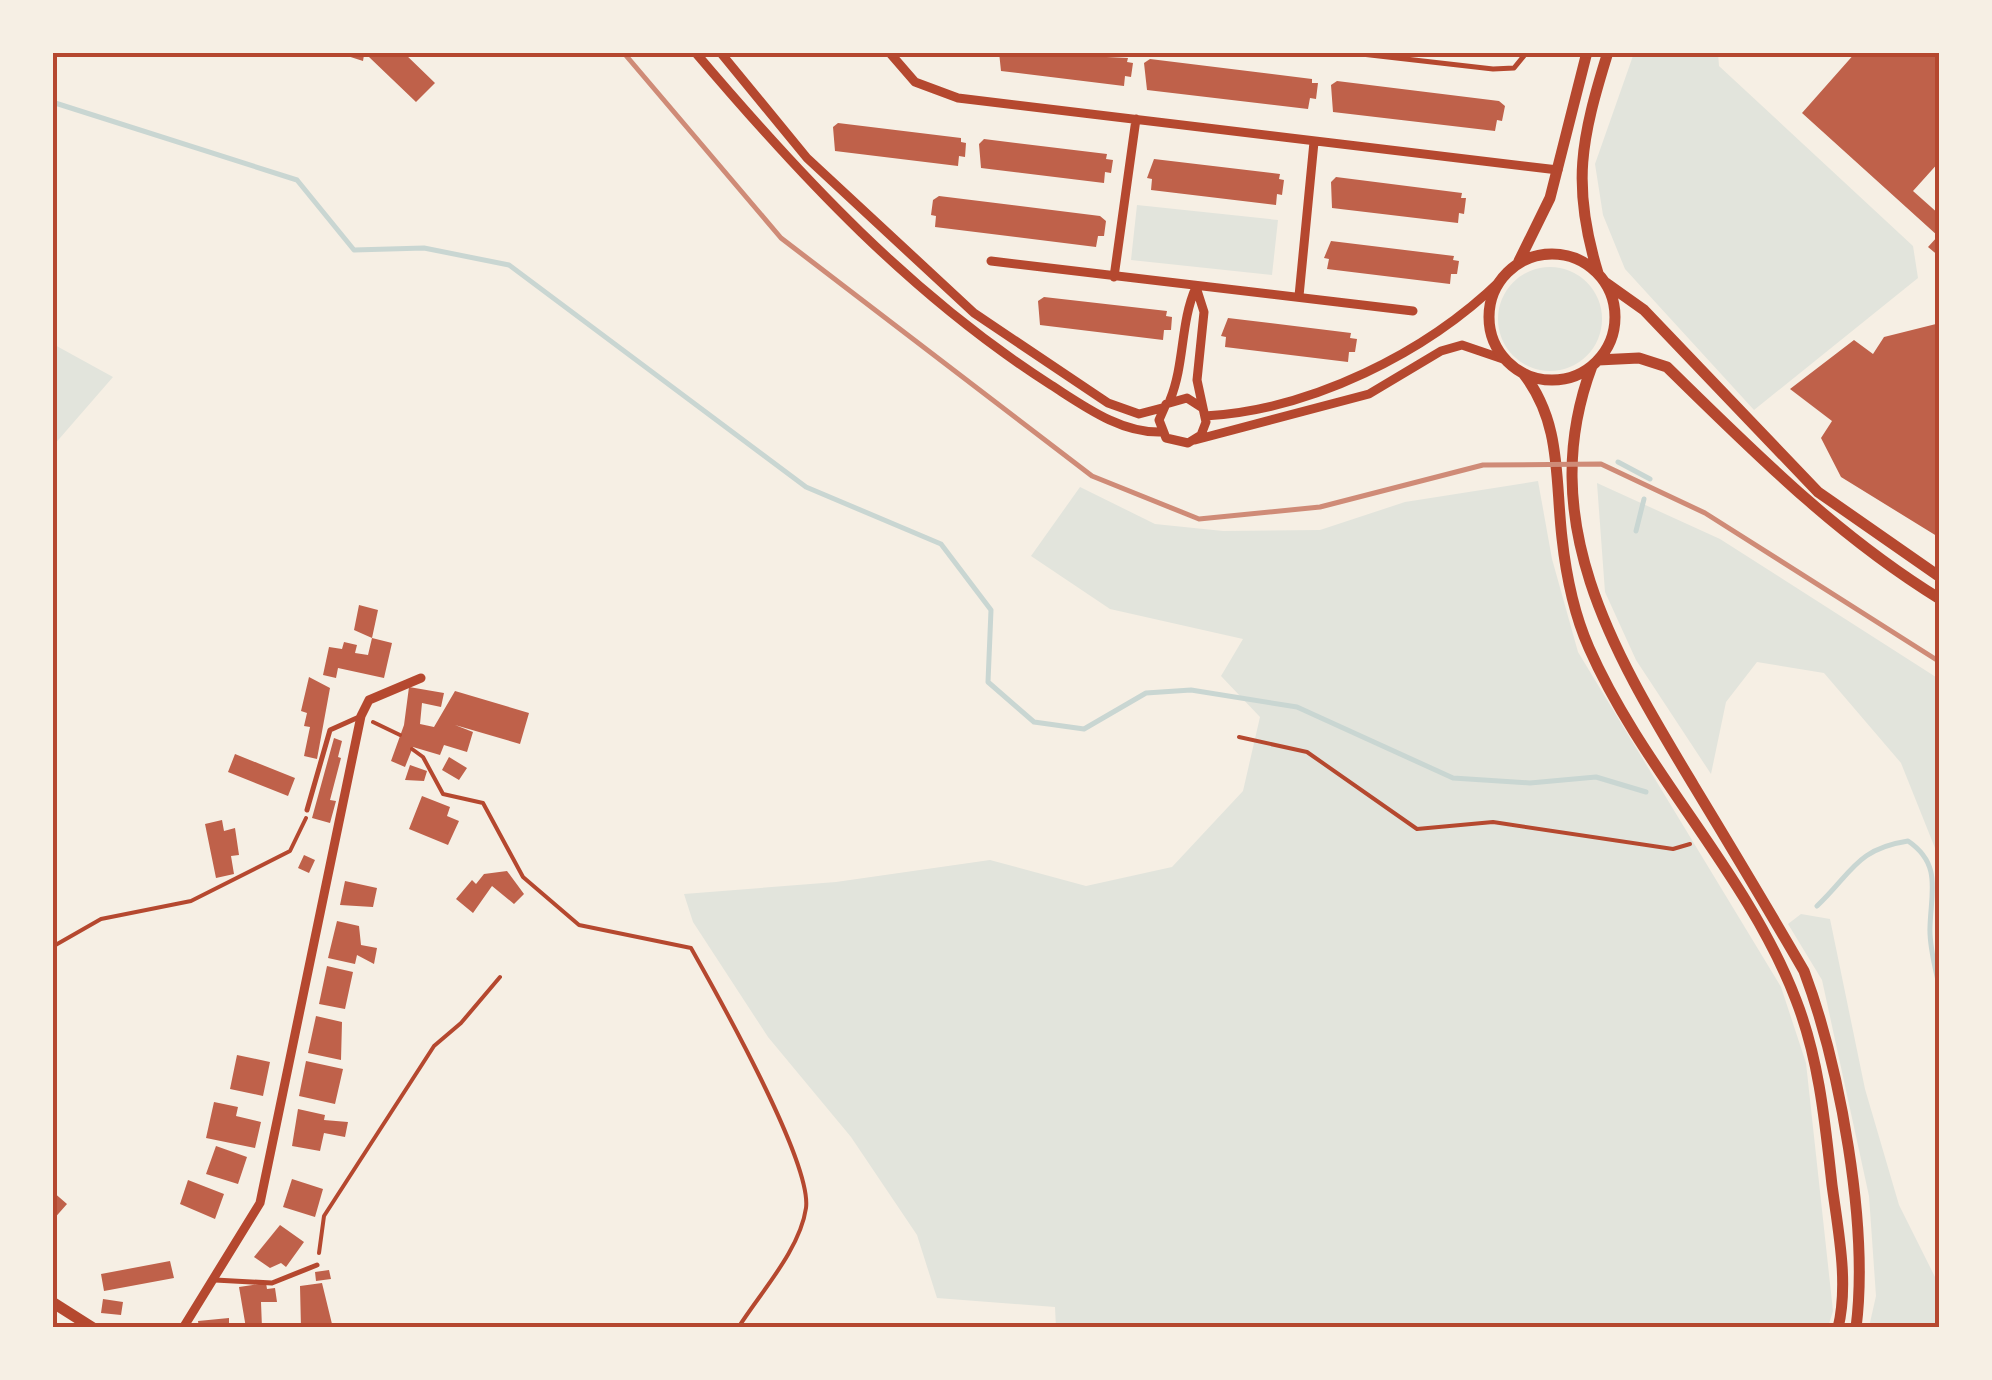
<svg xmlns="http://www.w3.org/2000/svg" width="1992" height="1380" font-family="Poppins,sans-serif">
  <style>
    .green { fill: #e2e4dc }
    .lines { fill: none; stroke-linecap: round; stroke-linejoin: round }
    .stream { stroke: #c9d6d2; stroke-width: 5 }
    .building { fill: #bf614a }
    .path { stroke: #b5482f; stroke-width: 4 }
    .service { stroke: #b5482f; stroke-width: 5 }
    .minor { stroke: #b5482f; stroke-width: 9 }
    .tertiary { stroke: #b5482f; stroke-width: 11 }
    .rail { stroke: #cf8b77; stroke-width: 5 }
    .neatline { fill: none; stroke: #b5482f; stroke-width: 4 }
  </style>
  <rect width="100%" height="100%" fill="#f6efe4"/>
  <path class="green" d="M1634,53H1718L1719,66L1913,246L1918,278L1754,410L1625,269L1603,215L1595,164Z
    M1137,205L1278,220L1272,275L1131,260Z
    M1498 319a52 52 0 1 1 104 0a52 52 0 1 1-104 0Z
    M53,344L113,377L53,446Z
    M1538,481L1552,559L1578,652L1781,987L1806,1063L1833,1311L1828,1327L1056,1328L1055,1307L937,1298L917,1235L851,1137L768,1037L693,922L684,894L836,882L990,860L1086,886L1172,867L1243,791L1260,717L1221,676L1243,639L1110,609L1031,556L1080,487L1155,524L1223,531L1320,530L1405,502Z
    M1597,483L1720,539L1939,679V858L1901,763L1824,673L1757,662L1726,702L1711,774L1636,660L1605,592Z
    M1801,914L1830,919L1865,1089L1899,1205L1939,1285V1327H1869L1876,1296L1869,1196L1822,980L1788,924Z"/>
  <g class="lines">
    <path class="stream" d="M52,102L297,180L354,250L424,248L509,265L806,487L941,544L991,610L988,682L1034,722L1084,729L1146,693L1191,690L1297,707L1453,778L1530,783L1596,777L1646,792
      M1618,462L1650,479
      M1636,531L1644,499
      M1817,906C1852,873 1856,849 1908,841C1942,864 1931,892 1930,927C1929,947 1936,970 1940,990"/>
  </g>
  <path class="building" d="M335,52H403L435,83L416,102L369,57L364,55L363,61Z
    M999,52L1128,58L1127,62L1133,63L1131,77L1125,76L1124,86L1001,71Z
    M1856,52H1940V161L1913,191L1940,215V257L1928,247L1938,236L1802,113Z
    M1150,59L1312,79V83H1318L1316,99L1310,98L1308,109L1147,90L1144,63Z
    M1337,81L1499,101L1505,106L1502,121L1497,120L1495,131L1333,112L1331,85Z
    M838,123L961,138V142L966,143L965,157L959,156L958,166L835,151L833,127Z
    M984,139L1107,154L1106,159L1113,160L1111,173L1105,172L1104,183L981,168L979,144Z
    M1154,159L1280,174L1279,179L1284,180L1282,195L1277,194L1276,205L1151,190L1152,179L1147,178Z
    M1336,177L1462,193L1461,198H1466L1464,214L1459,213L1458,223L1332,208L1331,182Z
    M939,196L1100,216L1106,221L1104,236H1098L1096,247L935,227L936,216L931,215L933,200Z
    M1331,241L1454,256L1453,260L1459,261L1457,274H1451L1450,284L1327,269L1329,259L1324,258Z
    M1044,297L1167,311L1166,316L1172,317L1171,330H1164L1163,340L1040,325L1038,301Z
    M1228,318L1351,333L1350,338L1357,339L1355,352H1349L1348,362L1225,347L1226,337L1221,336Z
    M1940,323V538L1841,477L1821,438L1832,421L1790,389L1854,340L1873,354L1884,337Z
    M359,605L378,610L372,638L354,630Z
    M372,638L392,643L384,678L338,668L336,678L323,675L329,647L342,649L344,642L357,645L355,653L368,655Z
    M309,677L330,688L317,759L304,756L310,727L304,726L307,713L301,711Z
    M409,687L444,693L441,707L422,703L420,724L434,727L455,691L529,713L520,744L455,725L473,732L467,752L444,745L440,755L413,747L405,767L391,761L404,725Z
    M334,738L342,741L338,757L341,758L330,800L336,801L330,823L312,818Z
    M235,754L295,778L288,796L228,772Z
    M449,757L467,768L459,780L442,770Z
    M410,765L427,771L424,781L405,780Z
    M422,796L450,807L447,816L459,821L448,845L409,829Z
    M222,820L224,831L235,828L239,855L231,856L234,874L216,878L205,824Z
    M304,855L315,860L309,873L298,868Z
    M507,871L524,894L514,904L492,886L473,913L456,899L472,880L476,884L484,874Z
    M345,881L377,888L373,907L340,905Z
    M337,921L359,926L361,945L377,948L374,964L357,955L355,964L328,958Z
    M327,966L353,972L345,1009L319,1004Z
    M316,1016L342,1022L341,1060L308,1053Z
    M237,1055L270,1062L263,1096L230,1089Z
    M306,1061L343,1069L335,1104L299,1096Z
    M214,1102L238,1107L236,1116L261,1122L255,1148L206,1138Z
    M298,1109L325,1115L324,1120L348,1122L345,1137L324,1133L320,1151L292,1146Z
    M216,1146L247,1157L238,1184L206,1174Z
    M292,1179L323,1189L315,1217L283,1207Z
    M188,1180L224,1194L215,1219L180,1204Z
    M52,1191L67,1204L52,1221Z
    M280,1225L304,1242L286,1267L281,1263L270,1268L254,1257Z
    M170,1261L174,1278L104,1291L101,1274Z
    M329,1270L331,1279L316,1281L315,1272Z
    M266,1283L267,1289L275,1288L277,1302H261L262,1328H246L239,1287Z
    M322,1283L332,1324L301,1328L300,1286Z
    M103,1299L123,1302L121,1315L101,1313Z
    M229,1318V1328H199L198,1321Z"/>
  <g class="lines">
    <path class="path" d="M373,722L400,735
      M1239,737L1307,752L1417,829L1493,822L1673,849L1690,844
      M412,749L423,757L443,794L483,803L523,877L579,925L691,948C717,994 812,1163 806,1208C800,1250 760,1293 738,1328
      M52,947L101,919L191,901L290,851L306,818
      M319,1253L324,1216L434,1046L461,1023L500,977"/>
    <path class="service" d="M1344,52L1493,69L1514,68L1527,52
      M307,810L330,730L359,717
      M215,1280L272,1283L317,1265"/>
    <path class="minor" d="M695,52C801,177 912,296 1051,385C1084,406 1120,433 1161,432
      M720,52L807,158L974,313L1108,403L1139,414L1162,408
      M889,52L915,82L958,98L1558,170
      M991,261L1413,311
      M1114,277L1136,119
      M1196,287L1204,312L1197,380L1206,422L1201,435L1188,443L1166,438L1159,420L1166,404L1187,398L1201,407
      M1299,296L1314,142
      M1170,400C1185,363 1180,323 1196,287
      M1205,416C1311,410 1426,353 1501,280
      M1195,440L1369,394L1441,351L1462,345L1506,360
      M183,1328L260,1203L361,716L369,700L421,678"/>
    <path class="tertiary" d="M1489 317a63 63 0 1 1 126 0a63 63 0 1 1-126 0Z
      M1519,261L1550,198L1587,52
      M1598,273C1571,185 1581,139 1608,52
      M1606,283L1644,310L1818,492L1940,577
      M1598,360L1639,358L1667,367C1754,452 1836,535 1940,599
      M1592,366C1533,523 1616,656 1694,786C1731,847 1768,909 1804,971C1840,1067 1869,1226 1856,1328
      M1523,373C1562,423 1555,478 1562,538C1566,575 1574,614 1589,648C1643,771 1748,874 1796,1000C1819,1059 1825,1122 1832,1185C1838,1230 1849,1283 1838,1328
      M52,1302L93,1328"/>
    <path class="rail" d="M623,52L781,238L1092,476L1199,519L1320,507L1483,465L1601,464L1705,513L1940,662"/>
  </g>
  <rect width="1992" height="1380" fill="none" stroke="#f6efe4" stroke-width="110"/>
  <rect x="55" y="55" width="1882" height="1270" class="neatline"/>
</svg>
